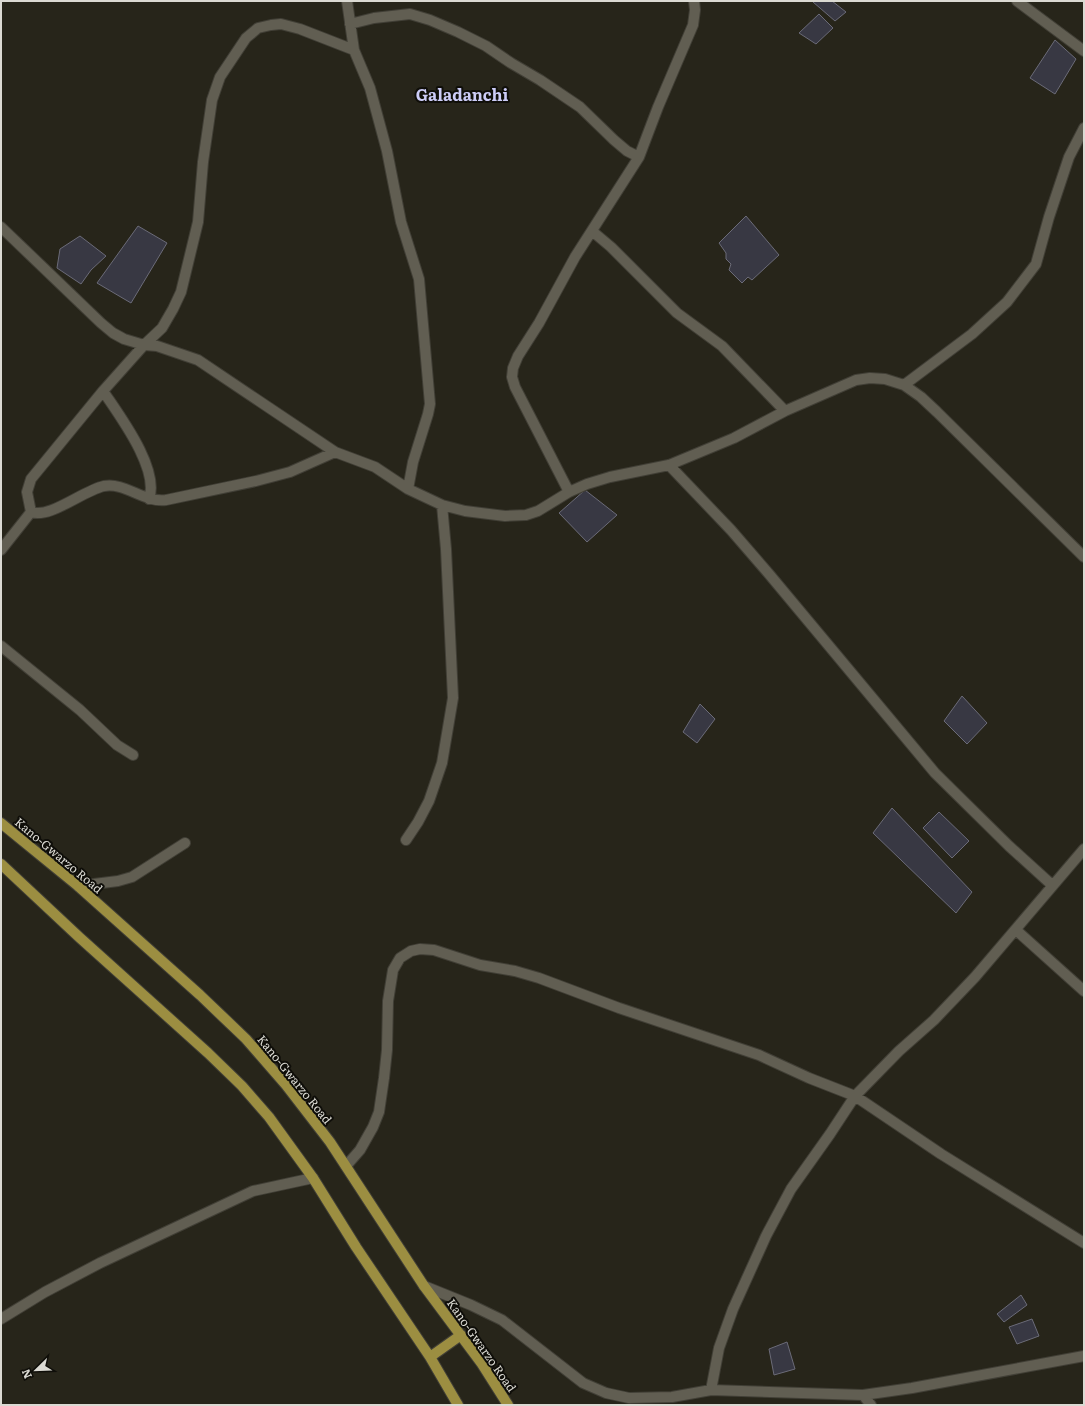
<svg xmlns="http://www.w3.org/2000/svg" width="1085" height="1406" font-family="Literata,serif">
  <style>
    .building { fill: #383843; stroke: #6b6b78 }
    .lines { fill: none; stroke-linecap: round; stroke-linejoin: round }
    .minor-casing { stroke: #413f36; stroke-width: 12 }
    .major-casing { stroke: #413f36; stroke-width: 12 }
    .minor { stroke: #615e52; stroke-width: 10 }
    .major { stroke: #9c8e41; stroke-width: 10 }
    .labels { text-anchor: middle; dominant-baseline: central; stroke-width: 4; stroke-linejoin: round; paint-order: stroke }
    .street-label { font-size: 12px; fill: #dbdad3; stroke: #0f0e09 }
    .district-label { font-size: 16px; font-weight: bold; fill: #ccccf7; stroke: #0f0e09 }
  </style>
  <rect width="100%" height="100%" fill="#27251a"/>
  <path class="building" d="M814,1H832L846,12L835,21L813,2Z
    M819,14L833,28L816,44L799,33Z
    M1055,40L1076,59L1055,94L1030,78Z
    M746,216L779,255L752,280L748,277L742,283L729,270L731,264L726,259V253L719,243Z
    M138,226L167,243L131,303L97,283Z
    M80,236L106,256L91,270L81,284L57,268L60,249Z
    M585,490L617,515L587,542L559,513Z
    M962,696L987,723L967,744L944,721Z
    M700,704L715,719L697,743L683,732Z
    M892,808L972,892L956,913L873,833Z
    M939,812L969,841L952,858L923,828Z
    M1021,1295L1027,1305L1004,1322L997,1314Z
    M1032,1319L1039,1336L1017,1344L1009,1327Z
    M787,1342L795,1369L774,1375L769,1349Z"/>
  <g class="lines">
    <defs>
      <path id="minor" d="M347,1L354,50L370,88L387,151L401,222L419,279L430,404L428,414L413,462L408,489
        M1017,1L1084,51
        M350,24L374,18L410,14L430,20L458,32L486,46L511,63L540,80L580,107L614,140L627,151L639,157
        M1,227L101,323L113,333L124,339L144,345L157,346L198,360L335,452L375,467L408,489L442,505L465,511L505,516L526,515L538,511L569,492L587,484L610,477L669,465L734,438L785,411L856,380L870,378L885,379L904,385L972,334L1007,302L1036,264L1049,217L1069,157L1084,128
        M592,231L611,247L677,313L722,346L785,411
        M904,385L921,397L937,412L1084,557
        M103,391C119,415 160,469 149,499
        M669,465L731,530L769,574L935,773L1009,846L1052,885
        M569,492L515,387L512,377L513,368L518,356L539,323L575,257L639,157L658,107L693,25L695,10L694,1
        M31,512C50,519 82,491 104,486C125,482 144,503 166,500L256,481L290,472L335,452
        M1,550L31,512L27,492L31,479L103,391L144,345L162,328L173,309L181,292L198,222L203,162L212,100L220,77L246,38L258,28L271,25L281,24L300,29L354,50
        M1,646L80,710L117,745L133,755
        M406,840L418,822L429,801L442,763L453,698L446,549L442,505
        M78,886L118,881L132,877L185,843
        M1016,930L1084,991
        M346,1166L360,1150L373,1127L379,1112L384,1078L387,1050L388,1001L393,970L400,958L411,951L420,949L434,950L480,965L515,971L539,978L619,1008L759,1055L809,1078L855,1096L941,1154L1084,1243
        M424,1286L471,1305L502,1320L583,1383L606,1393L629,1398L672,1397L711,1390L863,1395L912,1388L1084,1356
        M1,1319L45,1292L100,1263L253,1191L313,1178
        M711,1390L719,1348L733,1309L766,1236L791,1189L830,1134L855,1096L899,1051L934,1020L975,977L1084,849
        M863,1395L871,1405"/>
      <path id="major" d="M1,823L78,886L200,995L246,1039L286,1085L330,1142L424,1286L482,1364L508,1405
        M1,864L79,937L208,1053L242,1086L269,1117L313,1178L356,1247L430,1357L458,1405
        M430,1357L461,1335"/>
    </defs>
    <use href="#minor" class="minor-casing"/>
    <use href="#major" class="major-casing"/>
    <use href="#minor" class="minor"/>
    <use href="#major" class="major"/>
  </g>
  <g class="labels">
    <g class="street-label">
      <text transform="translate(59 855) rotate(40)">Kano-Gwarzo Road</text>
      <text transform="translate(295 1079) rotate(51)">Kano-Gwarzo Road</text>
      <text transform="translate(482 1345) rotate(55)">Kano-Gwarzo Road</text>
    </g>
    <g class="district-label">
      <text x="462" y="94">Galadanchi</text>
    </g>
  </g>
  <rect width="1085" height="1406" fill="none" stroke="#dbdad3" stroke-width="4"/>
  <g transform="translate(36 1370) rotate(247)" stroke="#0f0e09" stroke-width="3" paint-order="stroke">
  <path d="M0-3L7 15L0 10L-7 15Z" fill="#dbdad3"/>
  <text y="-6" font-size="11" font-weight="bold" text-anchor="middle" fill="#dbdad3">N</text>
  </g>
</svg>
